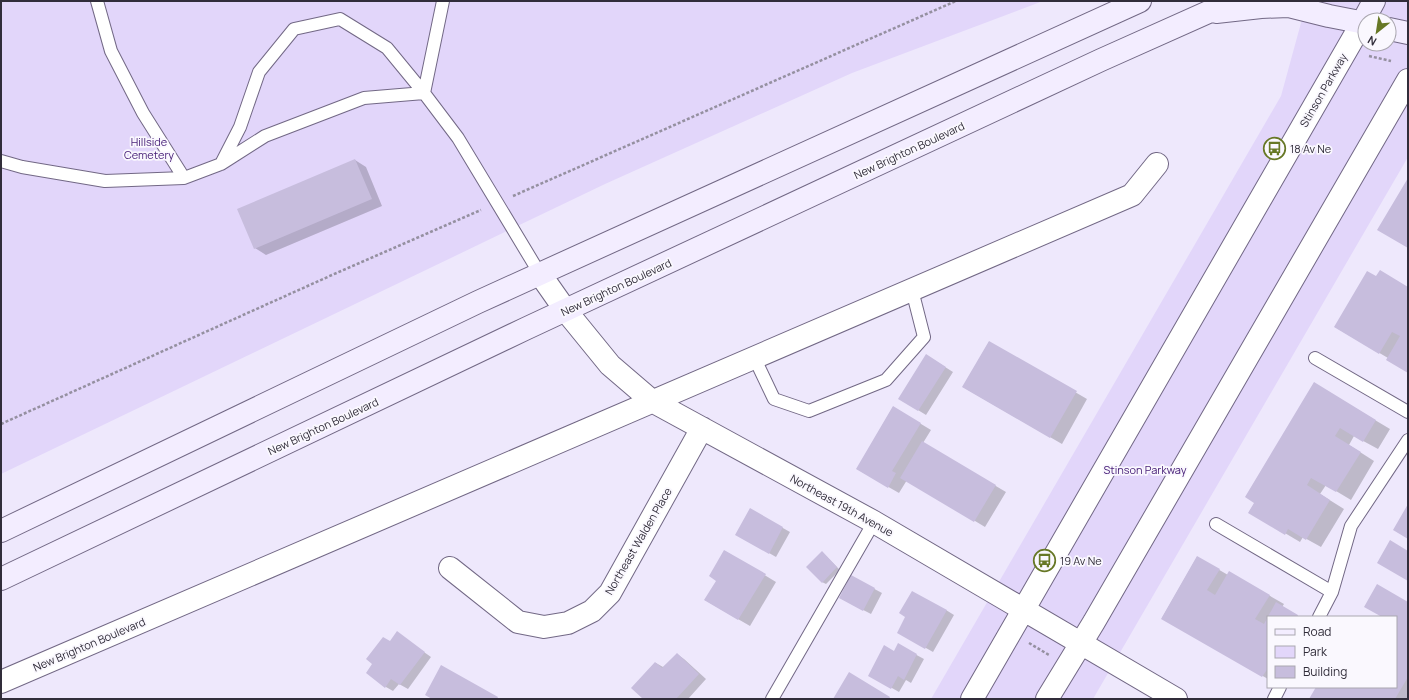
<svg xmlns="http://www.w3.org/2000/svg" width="1409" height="700" font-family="Manrope,sans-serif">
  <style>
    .green { fill: #e2d6fa; fill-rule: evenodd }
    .shadow { fill: #0003 }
    .building { fill: #c7bddd }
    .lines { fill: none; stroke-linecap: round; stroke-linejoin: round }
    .lane-casing { stroke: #726885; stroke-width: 14 }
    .street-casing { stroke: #726885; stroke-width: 24 }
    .secondary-casing { stroke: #726885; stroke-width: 24 }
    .path { stroke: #9590a0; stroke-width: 2.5; stroke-dasharray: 3 2; stroke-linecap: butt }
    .lane { stroke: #fff; stroke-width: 12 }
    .street { stroke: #fff; stroke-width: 22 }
    .secondary { stroke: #f3edff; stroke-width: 22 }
    .labels { text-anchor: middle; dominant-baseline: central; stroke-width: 3.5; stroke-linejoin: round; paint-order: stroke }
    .street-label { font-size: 11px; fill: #312d3a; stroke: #faf8fe }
    .park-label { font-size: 11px; fill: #482078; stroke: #faf8fe }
    .poi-label { font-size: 11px; fill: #312d3a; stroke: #faf8fe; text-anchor: start }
  </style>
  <rect width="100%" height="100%" fill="#eee8fc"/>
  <path class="green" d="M1,1H1043L852,73L605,184L1,474Z
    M1307,1H1408V157L1093,699H931L1281,96ZM1365,20H1389V44H1365Z"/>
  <path class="shadow" d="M355,160L366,167L382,206L266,255L255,248Z
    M1377,278L1408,288V372L1388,358L1335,327Z
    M989,342L1087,399L1062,444L963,387Z
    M934,360L953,372L926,415L900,399Z
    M1328,392L1390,429L1378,449L1354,436L1349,445L1374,461L1351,500L1326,485L1320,494L1344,509L1321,547L1303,537L1300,542L1249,512Z
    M893,407L931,430L923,443L1006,492L985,527L907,480L899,493L857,469Z
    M751,510L790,532L776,557L737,535Z
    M725,551L776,582L750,626L705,600L717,581Z
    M825,555L840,570L826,584L822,582Z
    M1197,557L1228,575L1230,573L1284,604L1282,607L1300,617H1268V679L1162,618Z
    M852,577L882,593L871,614L840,598Z
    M1408,603V699H1310L1317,687H1396V617H1384Z
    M946,610L954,615L933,652L898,632Z
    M397,633L431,657L408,689L399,684L393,691L386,687L374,664Z
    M898,645L924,659L911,683L906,680L899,692L869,675L894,652Z
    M677,654L684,659L706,679L688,699H644L656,663L663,667Z"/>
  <path class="building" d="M355,159L372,199L254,249L237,209Z
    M1408,178V248L1377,230Z
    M1380,270L1408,287V373L1386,360L1400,336L1392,332L1379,354L1334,327L1367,271L1376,276Z
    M989,341L1077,391L1050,438L962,387Z
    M926,354L946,367L918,411L898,399Z
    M1314,382L1376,420L1363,442L1340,428L1335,436L1361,452L1336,492L1311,478L1307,485L1330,500L1306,540L1288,529L1285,535L1248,513L1254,503L1245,497Z
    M893,406L921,423L892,471L896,473L888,488L856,469Z
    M922,441L996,485L974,522L900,478Z
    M1408,504V539L1393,530Z
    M750,508L783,527L769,554L735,535Z
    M1390,540L1408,551V581L1377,563Z
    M724,550L766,574L738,620L704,600L716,581L709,576Z
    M822,551L837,567L822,583L806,567Z
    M1197,556L1220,569L1207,590L1215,595L1229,571L1270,595L1255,619L1264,624L1276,602L1298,615L1297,617H1268V668L1262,677L1161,619Z
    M851,575L875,588L863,611L839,598Z
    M1377,584L1408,602V677L1395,699H1309L1316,687H1396V617H1382L1364,607Z
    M912,591L947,610L925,649L897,633L905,617L899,613Z
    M397,631L425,652L400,685L391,679L385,688L366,673L372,664L366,659L383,637L390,641Z
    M898,643L917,654L904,680L898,676L891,689L868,676L884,645L894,651Z
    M677,653L699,674L676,699H643L631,688L655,662L662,668Z
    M441,665L498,697L497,699H432L425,695Z
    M849,672L890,697L889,699H833Z"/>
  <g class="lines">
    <defs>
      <path id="lane" d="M97,1L111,51L143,113L184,178
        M1,161L22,167L105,181L184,178L221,164L240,127L259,72L294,29L340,19L387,48L424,93L458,138L540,274
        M221,164L265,136L364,98L424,93L443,1
        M754,357L774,399L809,411L886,380L924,337L912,290
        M1315,358L1408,412
        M1216,524L1332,592
        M1319,617L1332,592L1351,526L1408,440
        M772,699L874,522
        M1274,699L1280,687"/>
      <path id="street" d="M540,274L566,311L610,365L652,401L874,522L1176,699
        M450,568L518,622L544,627L568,623L592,611L610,593L702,428
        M1,682L1132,195L1157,164
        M972,699L1362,23
        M1047,699L1094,622L1408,80"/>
      <path id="secondary" d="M1216,12L1261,7L1289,6L1329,16L1365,23
        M1362,23L1374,1
        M1389,29L1408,33
        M1,531L478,302L1140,1
        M1,579L525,329L1101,60L1233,1"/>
    </defs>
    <use href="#lane" class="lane-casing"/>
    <use href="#street" class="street-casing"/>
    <use href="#secondary" class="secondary-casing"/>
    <path class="path" d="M1369,56L1391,61
      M513,196L956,1
      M1,424L332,275L481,210
      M1029,643L1049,655"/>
    <use href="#lane" class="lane"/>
    <use href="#street" class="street"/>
    <use href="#secondary" class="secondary"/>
  </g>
  <defs>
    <symbol id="bus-ring" viewBox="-11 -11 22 22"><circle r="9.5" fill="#faf8fe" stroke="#677826" stroke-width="1.5"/><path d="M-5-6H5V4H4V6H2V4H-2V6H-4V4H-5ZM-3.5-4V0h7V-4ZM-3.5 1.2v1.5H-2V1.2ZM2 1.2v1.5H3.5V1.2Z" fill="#677826"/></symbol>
  </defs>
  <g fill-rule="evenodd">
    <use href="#bus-ring" x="1262" y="136" width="25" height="25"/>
    <use href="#bus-ring" x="1032" y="548" width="25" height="25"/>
  </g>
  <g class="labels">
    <g class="street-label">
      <text transform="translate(1323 90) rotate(-60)">Stinson Parkway</text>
      <text transform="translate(909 150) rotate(-25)">New Brighton Boulevard</text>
      <text transform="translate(616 287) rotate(-25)">New Brighton Boulevard</text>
      <text transform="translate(323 426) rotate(-25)">New Brighton Boulevard</text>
      <text transform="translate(842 505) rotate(29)">Northeast 19th Avenue</text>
      <text transform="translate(638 541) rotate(-60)">Northeast Walden Place</text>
      <text transform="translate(89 644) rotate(-23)">New Brighton Boulevard</text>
    </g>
    <g class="park-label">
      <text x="149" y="141">Hillside<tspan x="149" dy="13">Cemetery</tspan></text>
      <text x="1145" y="469">Stinson Parkway</text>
    </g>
    <g class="poi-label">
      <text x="1290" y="148">18 Av Ne</text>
      <text x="1060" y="560">19 Av Ne</text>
    </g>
  </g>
  <rect width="1409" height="700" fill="none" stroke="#312d3a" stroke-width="4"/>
  <rect x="1267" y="616" width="130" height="72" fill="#faf8fe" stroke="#aaa7b0"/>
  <rect x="1275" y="629" width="20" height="6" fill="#f3edff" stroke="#aaa7b0"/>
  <text x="1303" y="636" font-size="12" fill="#312d3a">Road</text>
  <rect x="1275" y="646" width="20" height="12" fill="#e2d6fa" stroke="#aaa7b0"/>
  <text x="1303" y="656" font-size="12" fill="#312d3a">Park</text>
  <rect x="1275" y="666" width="20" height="12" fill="#c7bddd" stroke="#aaa7b0"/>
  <text x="1303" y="676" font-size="12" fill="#312d3a">Building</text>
  <g transform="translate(1377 32) rotate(210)"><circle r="19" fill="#faf8fe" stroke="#aaa7b0"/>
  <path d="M0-3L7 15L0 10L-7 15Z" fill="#677826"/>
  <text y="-6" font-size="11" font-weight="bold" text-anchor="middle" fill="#312d3a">N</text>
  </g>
</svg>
